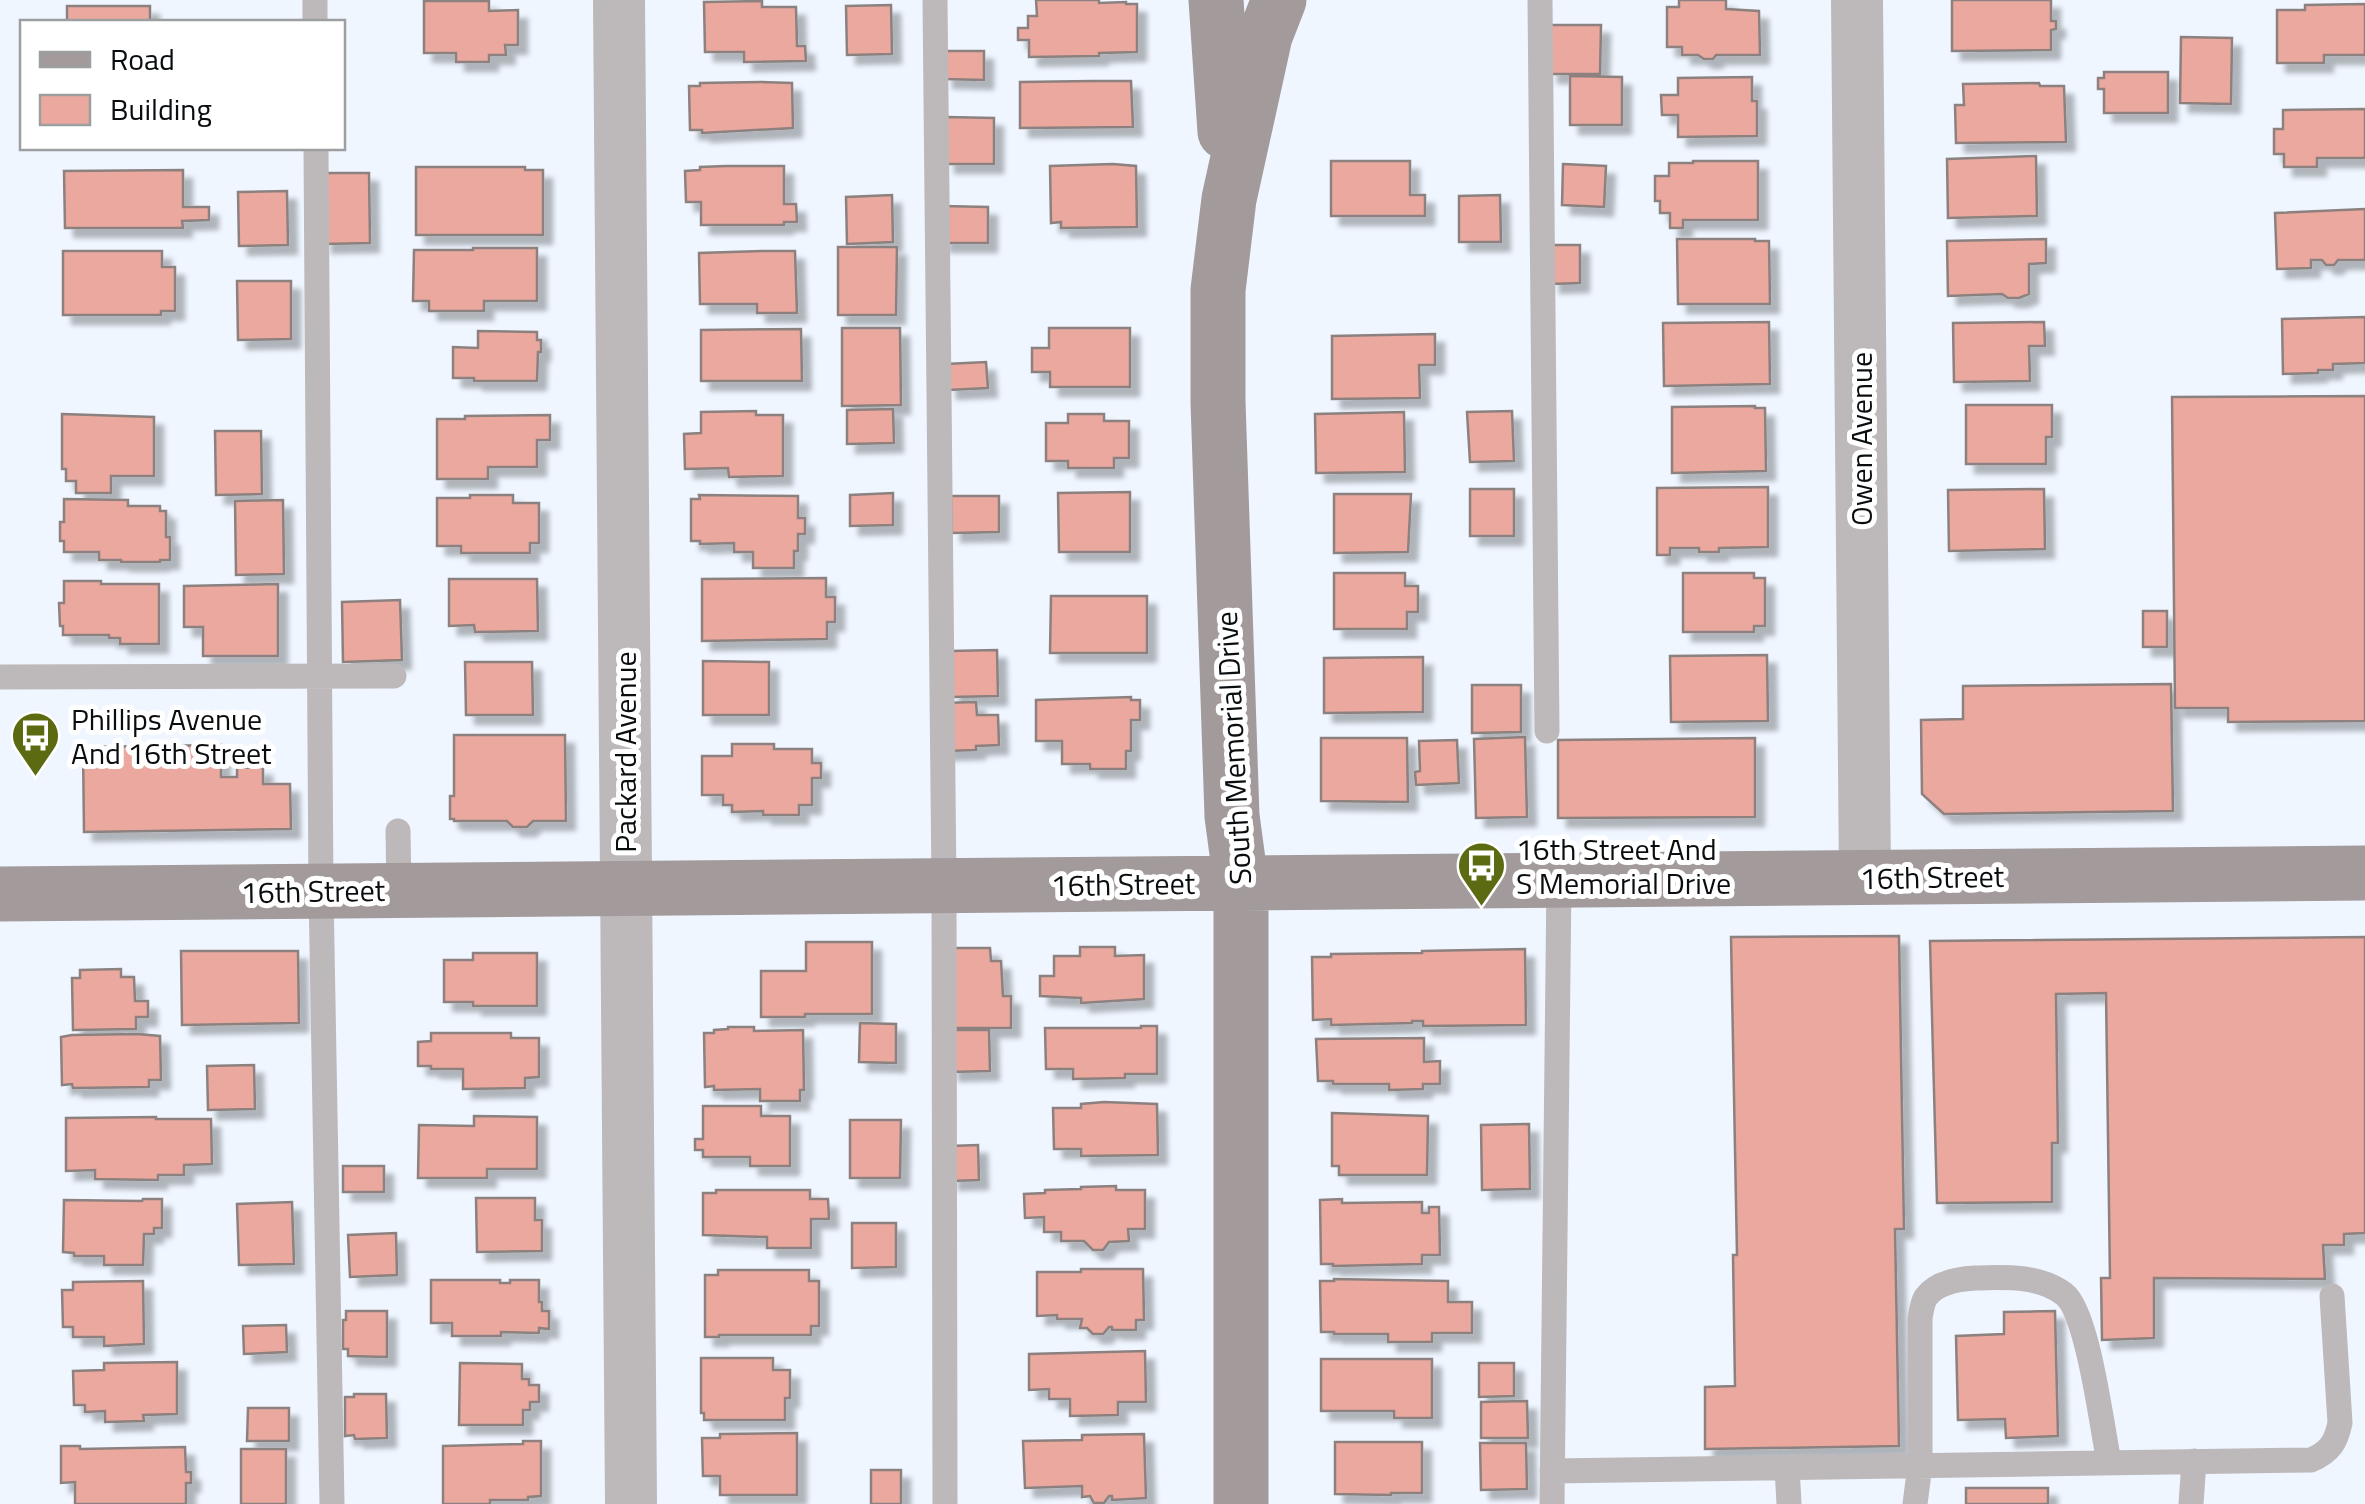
<svg xmlns="http://www.w3.org/2000/svg" width="2365" height="1504" font-family="'Titillium Web',sans-serif">
  <style>
    .building { fill: #eba89f; stroke: #8c817f; stroke-width: 2.5; filter: url(#shadow) }
    .lines { fill: none; stroke-linecap: round; stroke-linejoin: round }
    .lane { stroke: #bdb8b9; stroke-width: 25 }
    .street { stroke: #bdb8b9; stroke-width: 52 }
    .secondary { stroke: #a29a9b; stroke-width: 55 }
    .labels { text-anchor: middle; dominant-baseline: central; stroke-width: 10; stroke-linejoin: round; paint-order: stroke }
    .street-label { font-size: 30px; fill: #0a0d0f; stroke: #fff }
    .poi-label { font-size: 30px; fill: #0a0d0f; stroke: #fff; text-anchor: start }
  </style>
  <defs>
    <filter id="shadow"><feDropShadow dx="9" dy="9" stdDeviation="2.5" flood-color="#0004"/></filter>
  </defs>
  <rect width="100%" height="100%" fill="#eff6ff"/>
  <path class="building" d="M1036,0H1099V3L1126,2V4H1137V52L1099,53V56L1029,57V40H1018V28H1028V16H1037Z
    M1679,0H1726V9L1759,11L1760,55H1716L1713,59H1704L1698,55H1682V47H1667V7H1679Z
    M1952,0H2051V21H2056V29L2051,30V50L1952,51Z
    M424,1H489V11L518,10V45H505L506,55H489V62H456V53H424Z
    M762,1V7H796L797,46H805L806,61L744,62V52H705L704,2Z
    M2365,4V55H2324V63H2277V10H2305V5Z
    M891,5L892,54L847,55L846,6Z
    M67,6H150V22H67Z
    M1550,25H1601L1600,74H1549Z
    M2181,37L2232,38L2231,104L2180,103Z
    M944,51H984V80L944,79Z
    M2104,72H2168V113H2104V89H2098V78H2104Z
    M1570,76L1622,77V125H1570Z
    M1752,77V101H1757V136L1678,137V115H1662L1661,95H1678V78Z
    M1093,81H1131L1133,127L1020,128V82Z
    M761,82L792,83L793,128L702,133V130H690L689,86H700V83Z
    M2039,83L2040,86H2064L2066,142L1956,143L1955,105H1964L1963,84Z
    M2365,109V158H2317V167H2284V154H2274V129H2283V110Z
    M946,117L994,118V164H946Z
    M2036,156L2037,216L1948,218L1947,159Z
    M1331,161H1410V195H1425V216H1331Z
    M1693,161H1758V220H1683V228H1670V213H1660V201H1655V176H1669V163H1693Z
    M1113,164L1136,166L1137,227L1061,228V222L1051,223L1050,166Z
    M1563,164L1606,166L1604,207L1562,205Z
    M726,166H784V204H796L797,222H784V225H701V202H686L685,171L700,170V167Z
    M416,167H525V170H543V235H416Z
    M183,170V207H209V220L182,221L183,228H65L64,171Z
    M322,173H369L370,243L323,244Z
    M287,191L288,245L239,246L238,192Z
    M892,195L893,242L847,244L846,197Z
    M1500,195L1501,242H1459V196Z
    M942,206L988,207V243H941Z
    M2365,209V260H2338L2334,265H2326L2322,260H2311V268L2277,269L2275,213Z
    M1677,239H1755V241H1769L1770,304H1678Z
    M2046,239V263L2029,264V294L2019,298H2008L2002,294L1948,296L1947,241Z
    M1550,245H1580V283L1551,284Z
    M838,247H897L896,315H838Z
    M473,248H537V301H484V311H429V301H413L414,250H473Z
    M63,251H162V267H175V311H161V315H63Z
    M762,251H795L797,313H757V304H700L699,253Z
    M237,281H291V339L238,340Z
    M2365,317V363L2333,364V370H2318V373L2283,374L2282,319Z
    M1769,322L1770,384L1664,386L1663,323Z
    M2044,322L2045,346H2029L2030,381L1954,382L1953,323Z
    M842,328H900L901,405L842,406Z
    M1049,328H1130V387H1050V372H1032V348H1049Z
    M801,329L802,381H701V330Z
    M478,331L537,332V340H541V352H538L537,381H474V378H453V347L478,348Z
    M1435,334V365H1419L1420,398L1332,399V336Z
    M986,362L988,388L948,390L946,364Z
    M2365,396V721L2228,722V708H2175L2172,397Z
    M1966,405H2052V437H2046V464H1966Z
    M1755,406V408H1765L1766,471L1672,473V407Z
    M893,409L894,443L847,444V410Z
    M756,411V415H783V476L729,477L728,468L685,469L684,434L701,433V412Z
    M1512,411L1514,461L1470,462L1467,412Z
    M1404,412L1405,472L1316,473L1315,414Z
    M62,414L154,417V476H111V493H76V481H66V469H62Z
    M1068,414H1104V421H1129V458H1114V468H1068V461H1046V423H1068Z
    M550,415V440H537V467H488V479H437V419H465V416Z
    M215,431H261L262,494L216,495Z
    M1768,487V547L1719,548V552H1699V548H1670V555H1657V488Z
    M1470,489H1514V536H1470Z
    M2044,489L2045,549L1949,551L1948,490Z
    M1130,492V552H1059L1058,493Z
    M893,493V525L850,526V495Z
    M1334,494H1411L1408,552L1334,553Z
    M470,495H513V503H539V543H530V553H461V546H437V498H470Z
    M699,495L798,496V518H805V534H798V551H794V568H753V552H734V543L700,544V541H691V499H700Z
    M951,496H999V532L952,533Z
    M64,499L128,500V506H160V511H166V537H170V560H160V562H121V560H99V552H64V541H60V522H64Z
    M283,500L284,574L236,575L235,501Z
    M1334,573H1405V586H1418V612H1407V629H1334Z
    M1683,573H1754V578H1765V626H1754V632H1683Z
    M826,578V597H835V622H827V639L702,641V579Z
    M449,579H537L538,631L475,632L474,625L449,626Z
    M64,581H101V584H159V644H120V638H109V635H63V626H60L59,603H64Z
    M278,584V656H203V627H184V586Z
    M1051,596H1147V653H1050Z
    M400,600L402,660L343,662L342,602Z
    M2143,611H2167V647H2143Z
    M997,650L998,696L951,697L950,651Z
    M1767,655L1768,721L1671,722L1670,656Z
    M1423,657V712L1324,713V658Z
    M703,661L769,662V715H703Z
    M465,662H532L533,715H466Z
    M2171,684L2173,811L1944,814L1922,794L1921,720L1963,719V686Z
    M1472,685H1521V732L1472,733Z
    M1131,697V700H1140V720H1131V751H1126V769H1090V764H1062V741H1036V700Z
    M976,702L977,715H998L999,745L976,746V750L944,751L942,703Z
    M454,735H565L566,821H533L527,827H513L507,821H454V819H450V796H454Z
    M1525,737L1527,817L1476,818L1474,739Z
    M1321,738H1407L1408,802L1321,801Z
    M1755,738V817L1558,818V740Z
    M1457,740L1459,783L1416,785L1415,772L1420,771L1419,741Z
    M732,744H774V749H812V763H821V778H812V805H799V815H763V811L732,812V805H723V795H702V756H732Z
    M221,745V777H237V768L263,767V784H290L291,829L84,832L83,747Z
    M1899,936L1904,1229H1895L1899,1446L1705,1449V1387L1735,1386L1733,1255H1737L1731,937Z
    M2365,937V1233L2344,1234V1245H2323L2325,1279L2154,1278V1338L2102,1340L2101,1278H2110L2106,993L2056,994L2058,1143H2052V1202L1937,1203L1930,941Z
    M806,942H872V1014H805V1017H761V971H806Z
    M1080,947H1115V956L1144,955V999L1081,1003V998L1040,996V976H1054V956H1080Z
    M944,948H990L991,961H1001L1003,996H1011V1028H945Z
    M1525,949L1526,1025L1423,1026V1021H1412V1023L1331,1025V1019L1313,1020L1312,957H1331V954L1422,953V951Z
    M181,951H298L299,1023L182,1025Z
    M473,953H537V1006H473V1002H444V960H473Z
    M121,969V977H134L135,1001H148V1017H136V1029L73,1030L72,978H80V970Z
    M860,1023L896,1024V1063L859,1062Z
    M1141,1026H1157V1074H1125V1078L1073,1079V1069H1046L1045,1028H1141Z
    M728,1027H754V1031L803,1030L804,1090H800V1101H760V1089L714,1090V1086L705,1087L704,1033H714V1030L728,1029Z
    M949,1030H989L990,1071L950,1072Z
    M431,1033H511V1038H539V1077L525,1078V1088L463,1089V1069H431V1066H418V1042L431,1041Z
    M137,1034L160,1036L161,1080H149V1087L73,1088L72,1084L62,1085L61,1037L72,1035Z
    M1424,1038V1062L1440,1061V1084H1423V1089L1389,1090V1084H1333V1081H1318L1316,1039Z
    M254,1065L255,1109L208,1110L207,1066Z
    M1104,1102L1157,1104L1158,1155L1081,1156V1149H1054L1053,1108H1081V1104Z
    M703,1106H761V1116H790V1166H750V1157H703V1150H695V1139H703Z
    M1332,1113L1428,1116L1427,1175H1339V1166H1332Z
    M474,1116L537,1117V1169H487V1178H418L419,1125L474,1126Z
    M156,1117V1119H211L212,1164L184,1165V1175H158V1180L95,1179V1170L66,1171V1118Z
    M850,1120H901L900,1178H850Z
    M1529,1124L1530,1189L1482,1190L1481,1125Z
    M978,1145L979,1180L950,1181V1146Z
    M343,1166H384V1192H343Z
    M1116,1186V1190H1145V1229H1128L1129,1241L1109,1242L1103,1250H1093L1084,1241H1061V1232H1044V1217L1025,1218L1024,1194L1045,1193V1190L1081,1189V1187Z
    M716,1190H810V1199H828L829,1219H811V1248H767V1237L703,1235V1193H716Z
    M476,1198H535V1220H542V1251L477,1252Z
    M143,1199H162V1228H154V1234H144L143,1265H104V1256H74V1253L63,1252L64,1200L142,1201Z
    M1342,1199V1203L1422,1202V1213H1429V1207H1439L1440,1255H1422V1264L1333,1266V1264H1321L1320,1200Z
    M292,1202L294,1264L239,1265L237,1204Z
    M852,1223H896V1267L852,1268Z
    M396,1233L397,1275L350,1277L348,1235Z
    M1081,1269H1143L1144,1320H1136V1330H1112V1327H1109L1103,1334H1093L1087,1328H1080L1082,1319H1057V1315L1037,1316V1272H1081Z
    M718,1270H809V1281H819V1326H811V1335H719V1337H705V1275H718Z
    M1334,1279L1448,1281V1302H1472V1333H1432V1342H1388V1334H1334V1332H1321L1320,1281H1334Z
    M431,1280H500V1283H510V1280H539V1302H542V1311H549V1329L539,1328V1333L501,1332V1336H452V1323H431Z
    M143,1281L144,1344L104,1346V1337H73V1327H63L62,1290H73V1282Z
    M346,1311H387V1357L348,1356V1349H343V1320H346Z
    M2055,1311L2058,1436L2006,1438L2005,1419L1958,1420L1956,1336L2004,1334V1312Z
    M286,1325L287,1352L244,1354L243,1326Z
    M1145,1351L1146,1402H1118V1415L1070,1416V1399H1049V1389L1029,1390V1354Z
    M701,1358H773V1370H790V1398H785V1420H704V1413H701Z
    M1321,1359H1432V1418H1394V1411H1321Z
    M177,1362V1414L143,1415L144,1421L105,1422V1411L85,1412V1405H74L73,1371L104,1370V1363Z
    M460,1363L522,1364V1379H529V1385H539V1402H530V1410H523V1425H459Z
    M1479,1363H1514V1396L1479,1397Z
    M354,1394H386L387,1438L355,1439L354,1435L345,1436V1397H354Z
    M1527,1401L1528,1438H1481V1402Z
    M248,1408H289V1441H247Z
    M797,1433V1495H720V1476H703L702,1438H720V1434Z
    M1144,1434L1146,1498L1112,1500V1496H1109L1104,1503H1094L1090,1496L1082,1497V1486L1025,1488L1023,1441L1082,1440V1435Z
    M523,1441H541V1496L528,1497V1500H490V1504H443V1446L523,1444Z
    M1335,1442H1422V1493H1391V1495L1335,1494Z
    M1480,1443H1526L1527,1489L1481,1490Z
    M61,1446H80V1449L185,1447L186,1472H191V1483H186V1504H75V1482L61,1483Z
    M241,1449H286V1504H241Z
    M871,1470H901V1504H871Z
    M1966,1488H2048V1504H1966Z"/>
  <g class="lines">
    <path class="lane" d="M315,0V22
      M935,0L944,886L945,1504
      M1540,0L1547,731
      M316,148L321,891L332,1504
      M0,677L394,676
      M398,831L399,890
      M1787,1467L1789,1504
      M1552,1471L2311,1460C2330,1452 2336,1442 2340,1423L2332,1296
      M1552,1504L1559,880
      M1915,1504L1920,1465V1319C1921,1312 1922,1303 1926,1297C1936,1283 1959,1279 1975,1278C2003,1277 2039,1275 2064,1294C2088,1312 2102,1428 2109,1462
      M2191,1504L2194,1461"/>
    <path class="street" d="M619,0L631,1504
      M1857,0L1865,877"/>
    <path class="secondary" d="M1216,0L1225,132
      M0,894L2365,873
      M1241,1504V883L1232,816L1218,402V290L1229,199L1265,36L1279,0"/>
  </g>
  <defs>
    <symbol id="bus-pin" viewBox="-11 -11 22 30"><path d="M0 17L-7.5 6A9.5 9.5 0 1 1 7.5 6Z" fill="#5c6a12" stroke="#fff"/><path d="M-5-6H5V4H4V6H2V4H-2V6H-4V4H-5ZM-3.5-4V0h7V-4ZM-3.5 1.2v1.5H-2V1.2ZM2 1.2v1.5H3.5V1.2Z" fill="#fff"/></symbol>
  </defs>
  <g fill-rule="evenodd">
    <use href="#bus-pin" x="8" y="708" width="55" height="75"/>
    <use href="#bus-pin" x="1454" y="838" width="55" height="75"/>
  </g>
  <g class="labels">
    <g class="street-label">
      <text transform="translate(1861 439) rotate(-90)">Owen Avenue</text>
      <text transform="translate(1233 748) rotate(-93)">South Memorial Drive</text>
      <text transform="translate(625 752) rotate(-90)">Packard Avenue</text>
      <text transform="translate(1932 877) rotate(-1)">16th Street</text>
      <text transform="translate(1123 884) rotate(-1)">16th Street</text>
      <text transform="translate(313 891) rotate(-1)">16th Street</text>
    </g>
    <g class="poi-label">
      <text x="71" y="719">Phillips Avenue<tspan x="71" dy="34">And 16th Street</tspan></text>
      <text x="1516" y="849">16th Street And<tspan x="1516" dy="34">S Memorial Drive</tspan></text>
    </g>
  </g>
  <rect x="20" y="20" width="325" height="130" fill="#ffffff" stroke="#9d9e9f" stroke-width="2.5"/>
  <rect x="40" y="52" width="50" height="15" fill="#a29a9b" stroke="#9d9e9f" stroke-width="2.5"/>
  <text x="110" y="70" font-size="30" fill="#0a0d0f">Road</text>
  <rect x="40" y="95" width="50" height="30" fill="#eba89f" stroke="#9d9e9f" stroke-width="2.5"/>
  <text x="110" y="120" font-size="30" fill="#0a0d0f">Building</text>
</svg>
